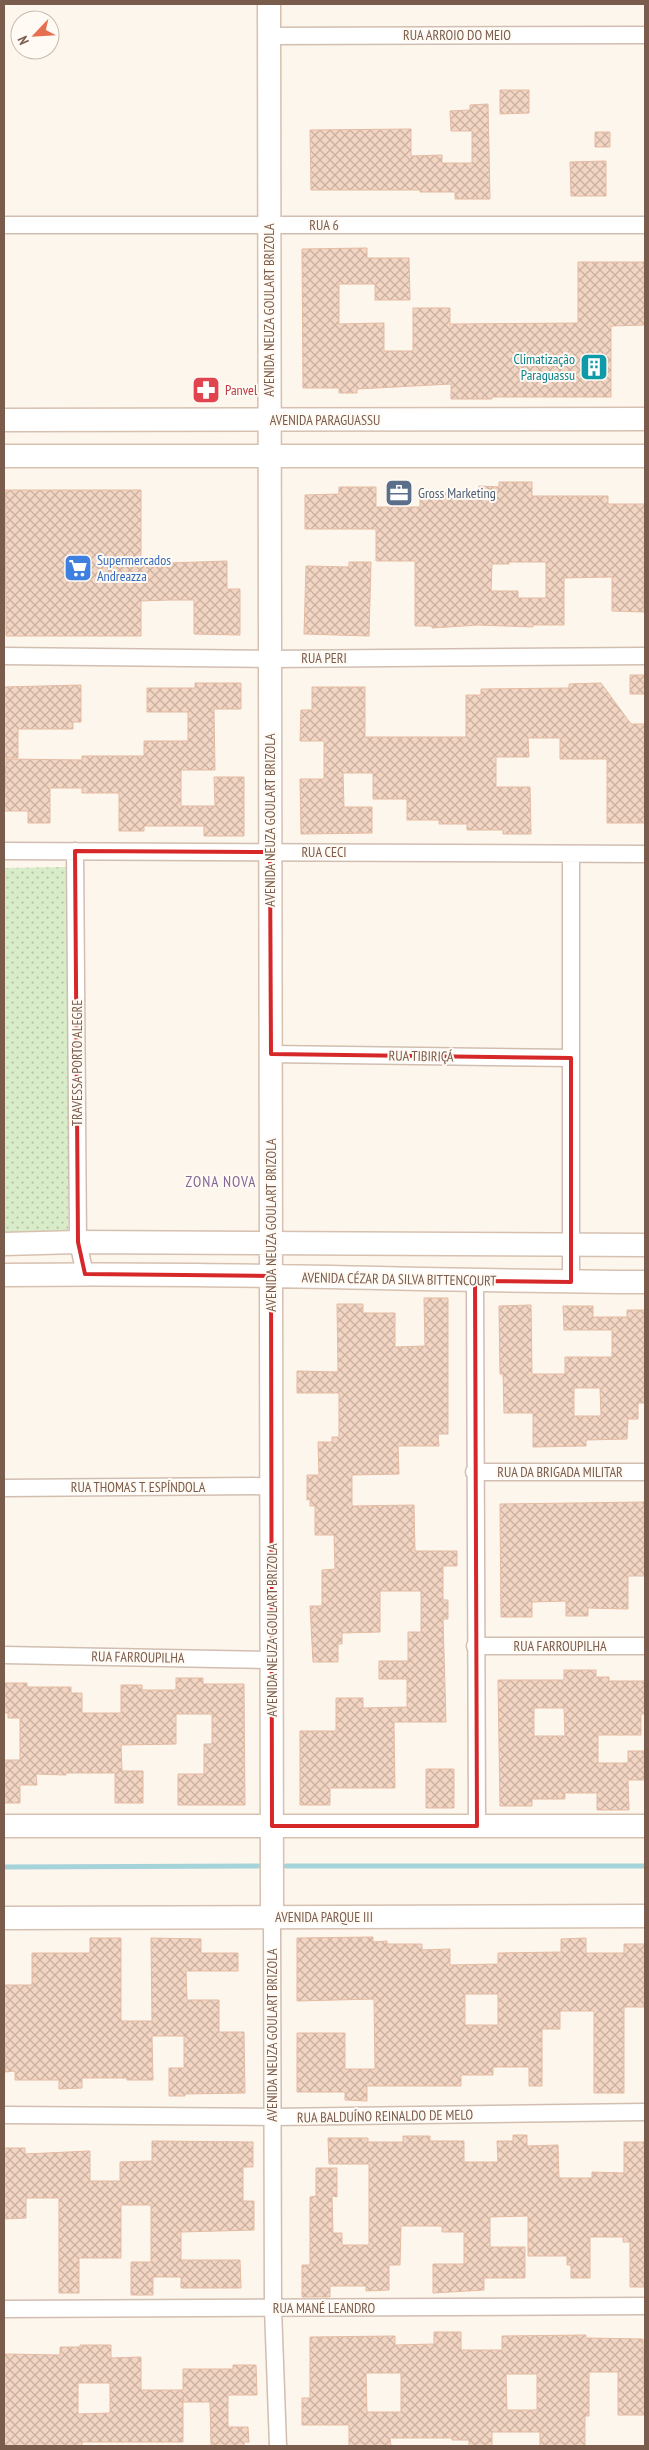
<svg xmlns="http://www.w3.org/2000/svg" width="649" height="2450" font-family="'PT Sans Narrow',sans-serif">
  <style>
    .park { fill: url(#park-dots) }
    .lines { fill: none; stroke-linecap: round; stroke-linejoin: round }
    .stream { stroke: #a5d3da; stroke-width: 5 }
    .building { fill: url(#building-cross-hatch); stroke: #e6bba3; fill-rule: evenodd }
    .street-casing { stroke: #d1beb0; stroke-width: 19 }
    .secondary-casing { stroke: #d6c0b0; stroke-width: 25 }
    .street { stroke: #fff; stroke-width: 16 }
    .secondary { stroke: #fff; stroke-width: 22 }
    .marked { fill: none; stroke: #d62828; stroke-width: 4; stroke-linejoin: round }
    .labels { text-anchor: middle; dominant-baseline: central; stroke-width: 4; stroke-linejoin: round; paint-order: stroke }
    .street-label { font-size: 14px; fill: #7a5c4d; stroke: #fffaf3 }
    .culture-label { font-size: 14px; fill: #0d838f; stroke: #fffaf3; text-anchor: end }
    .health-label { font-size: 14px; fill: #be3a42; stroke: #fffaf3; text-anchor: start }
    .service-label { font-size: 14px; fill: #4e5e75; stroke: #fffaf3; text-anchor: start }
    .shop-label { font-size: 14px; fill: #366cbe; stroke: #fffaf3; text-anchor: start }
    .neighbourhood-label { font-size: 15px; letter-spacing: 1px; fill: #846695; stroke: #fffaf3 }
  </style>
  <defs>
    <pattern id="park-dots" width="8" height="8" patternUnits="userSpaceOnUse" patternTransform="scale(1.25)"><rect width="8" height="8" fill="#d8ecc9"/><path d="M2 2h.1M6 6h.1" fill="none" stroke="#b4c2a5" stroke-width="1.8" stroke-linecap="round"/></pattern>
    <pattern id="building-cross-hatch" width="8" height="8" patternUnits="userSpaceOnUse" patternTransform="scale(1.25)"><rect width="8" height="8" fill="#f3d5c3"/><path d="M0 0l8 8M0 8l8-8" fill="none" stroke="#cab0a1"/></pattern>
  </defs>
  <rect width="100%" height="100%" fill="#fdf6ec"/>
  <path class="park" d="M68,867V1237L4,1238V868Z"/>
  <g class="lines">
    <path class="stream" d="M286,1866H645
      M4,1867L258,1866"/>
  </g>
  <path class="building" d="M500,90H529V113L500,114Z
    M488,104L490,199H455V192H420V190H311L310,130L411,129V156L442,155V163H472V131H451L450,111L470,110V105Z
    M595,132H610V147H595Z
    M606,161V196H571L570,162Z
    M367,248V258H409L410,300H375V284H339V324L384,323V351H413V308H450V324L578,323V262H645V325L611,326V397H492V399H451V384L357,389V393H339V388H303L302,249Z
    M499,482H532V496H608V504H645L644,612L612,611V577L564,578V625H533V627L478,625L432,628V626H415V561H376V529H305V495L339,494V487H376V507H420V493H479V486L499,487ZM509,562H546V598H518V591H491L492,564H509Z
    M5,490H141V564L227,561V589H240V635L194,634V600H169L141,601V636H6Z
    M349,562H371L369,636L304,634L306,566L349,567Z
    M630,675H645V694H630Z
    M195,683H241V709H214L215,770H181V806H215L214,777H244V836H204V826H144V831H119V793H82V788H50V823H28V811H4L6,759L82,760V756H144V741H188V712H147V688H195Z
    M601,683L631,724H645V823H607V759H560V738H528L529,757H496V787H530L531,834H503V830H467V824H439V820H407V799H373V773H343L344,807H372V833L301,834L300,779H324V741H300L301,710H312V687H365V737H466V695H481V689L569,688V684Z
    M81,685V722H73V729H18V758H4V687Z
    M424,1298H448V1434H438L439,1446H398L399,1474L352,1475V1506L414,1505L415,1551H457V1566H443V1600H448V1619H443L446,1722H394L395,1788H330V1805H300V1731H336V1698H363V1708L407,1707V1679H379V1661H408V1632H421V1591H380V1632L342,1633V1644H338V1662H313L310,1606H322V1570L335,1569L334,1535H315V1506H310V1499L307,1500V1475H319L318,1442H332V1437H339V1393H297V1371L338,1372L337,1304H363V1313H395V1347L425,1346Z
    M531,1305L532,1374H565V1357H612V1330H564L563,1306H593V1317H627V1310H645V1403H638V1419H628L627,1439L586,1440V1446L533,1447V1413H504L503,1374H500L499,1306ZM574,1388H600L601,1416H574Z
    M645,1502V1576H628V1609L588,1608V1616H566V1601L532,1602V1617H501L500,1504Z
    M564,1670H596V1677H609V1681H645V1714H641V1735H598V1763H628V1751H645V1780H628L629,1810H597V1793H565V1799H532V1806H500L498,1680H564ZM534,1708H564L565,1736H534Z
    M176,1678H203V1684H244L245,1805H178V1774H204V1744H212V1714H176V1744L121,1745L122,1771H143V1803H115V1773H66V1775L36,1774L37,1785H20V1803H4V1760H20V1718H8V1713H4V1683H27V1687H71V1693H82V1713H121V1685H142V1690H176Z
    M426,1769H454V1808H426Z
    M373,1937V1942L387,1941V1944H422V1950L450,1949V1965L498,1964V1953L561,1952V1939L586,1938V1953H624V1944H645V2007H624V2093H594V2011H560V2029H542V2086H529V2067H493V2075H461V2086H367V2101L345,2100V2092H297V2033H345V2069H375L374,1999L297,2001V1938ZM465,1994H498V2025H465Z
    M90,1938H121V2021H152L151,1938L201,1939V1953H238V1971H186L187,2000H219V2032H244L245,2093L185,2094V2096H169V2068H184V2036H152L153,2080H127V2078H82V2088L59,2089V2080H15V2071L5,2072L4,1985H32V1953H90Z
    M513,2135H527V2146L558,2145L559,2178H592V2172L624,2173V2142H645V2287H630V2242H623V2237H590V2278H571V2265H567V2256H528V2216L490,2217V2247H525V2278H484V2290L433,2293V2264H464V2232H442V2226H401L400,2265H389V2290L366,2291V2286H330V2297H302V2265H310V2197L316,2196V2168H337V2197L332,2196L333,2233H342V2245H369V2164H329L328,2138H368V2142H403V2136H430V2141H464V2162H498L497,2141H513Z
    M152,2141L253,2142V2167H243V2201H254V2230L181,2232V2260H240L241,2288H181V2277H153V2295H131V2262H151V2205H121V2258H79V2293H59V2198H26V2218L4,2219V2148H25V2154L90,2151V2181H120V2162L152,2161Z
    M434,2332H461V2350H502V2336L586,2335V2338L643,2339L645,2415H618V2372H589V2416H585V2446H540V2432H492V2446H469V2440H452V2438H390L391,2446H349V2425H302V2398H310V2337L395,2336V2345L434,2344ZM366,2373H401V2412H367ZM506,2374H537V2410H507Z
    M80,2345H111V2358L141,2357V2390H183V2369H233V2365H256L257,2395H228V2427H248L249,2442H244V2446H211L210,2402H183V2398V2442H82V2446H4V2354L60,2355V2347H80ZM78,2383H110V2413L78,2414Z"/>
  <g class="lines">
    <defs>
      <path id="street" d="M269,36L645,35
        M4,225H645
        M4,656L270,659L645,656
        M4,851L645,854
        M75,851L78,1242L85,1274
        M271,1054L571,1058
        M475,1281L477,1826
        M571,1282V854
        M474,1472H645
        M4,1488L271,1486
        M475,1646H645
        M4,1655L272,1660
        M272,1917L273,2308L278,2446
        M4,2115L273,2117L645,2112
        M4,2309L645,2306"/>
      <path id="secondary" d="M269,4L272,1917
        M4,420L645,419
        M4,456H645
        M4,1244L78,1242L645,1245
        M4,1275C218,1272 431,1281 645,1282
        M4,1826H645
        M4,1918L645,1916"/>
    </defs>
    <use href="#street" class="street-casing"/>
    <use href="#secondary" class="secondary-casing"/>
    <use href="#street" class="street"/>
    <use href="#secondary" class="secondary"/>
  </g>
  <path class="marked" d="M75,851L270,852L271,1054L571,1058V1282L475,1281L477,1826H272L271,1276L85,1274L78,1242Z"/>
  <defs>
    <symbol id="building-square" viewBox="-11 -11 22 22"><rect x="-9" y="-9" width="18" height="18" rx="4" fill="#0f9aa8" stroke="#fffaf3"/><path d="M-4-6H4V6H1V3H-1V6H-4ZM-2.5-4.3h1.7v1.8h-1.7ZM.8-4.3h1.7v1.8H.8ZM-2.5-1h1.7V.8h-1.7ZM.8-1h1.7V.8H.8Z" fill="#fff"/></symbol>
    <symbol id="pharmacy-square" viewBox="-11 -11 22 22"><rect x="-9" y="-9" width="18" height="18" rx="4" fill="#e0444e" stroke="#fffaf3"/><path d="M-2-6h4v4h4v4h-4v4h-4v-4h-4v-4h4Z" fill="#fff"/></symbol>
    <symbol id="office-square" viewBox="-11 -11 22 22"><rect x="-9" y="-9" width="18" height="18" rx="4" fill="#5c6f8a" stroke="#fffaf3"/><path d="M-6-3h4V-5.5h4V-3h4V5H-6ZM-1-4.5V-3h2v-1.5ZM-6 0V1H6V0Z" fill="#fff"/></symbol>
    <symbol id="supermarket-square" viewBox="-11 -11 22 22"><rect x="-9" y="-9" width="18" height="18" rx="4" fill="#3f7fe0" stroke="#fffaf3"/><path d="M-6-5.5h2.5l.6 2H6L4.5 2H-2.5L-4.4-4H-6ZM-1.5 3.2a1.3 1.3 0 1 0 .1 0ZM3 3.2a1.3 1.3 0 1 0 .1 0Z" fill="#fff"/></symbol>
  </defs>
  <g fill-rule="evenodd">
    <use href="#building-square" x="578" y="351" width="32" height="32"/>
    <use href="#pharmacy-square" x="190" y="374" width="32" height="32"/>
    <use href="#office-square" x="383" y="477" width="32" height="32"/>
    <use href="#supermarket-square" x="62" y="552" width="32" height="32"/>
  </g>
  <g class="labels">
    <g class="street-label">
      <text x="457" y="35">RUA ARROIO DO MEIO</text>
      <text x="324" y="225">RUA 6</text>
      <text transform="translate(269 310) rotate(-90)">AVENIDA NEUZA GOULART BRIZOLA</text>
      <text x="325" y="420">AVENIDA PARAGUASSU</text>
      <text x="324" y="658">RUA PERI</text>
      <text transform="translate(270 820) rotate(-90)">AVENIDA NEUZA GOULART BRIZOLA</text>
      <text x="324" y="852">RUA CECI</text>
      <text transform="translate(421 1056) rotate(1)">RUA TIBIRIÇÁ</text>
      <text transform="translate(77 1063) rotate(-90)">TRAVESSA PORTO ALEGRE</text>
      <text transform="translate(271 1225) rotate(-90)">AVENIDA NEUZA GOULART BRIZOLA</text>
      <text transform="translate(399 1279) rotate(1)">AVENIDA CÉZAR DA SILVA BITTENCOURT</text>
      <text x="560" y="1472">RUA DA BRIGADA MILITAR</text>
      <text x="138" y="1487">RUA THOMAS T. ESPÍNDOLA</text>
      <text transform="translate(272 1630) rotate(-90)">AVENIDA NEUZA GOULART BRIZOLA</text>
      <text x="560" y="1646">RUA FARROUPILHA</text>
      <text transform="translate(138 1657) rotate(1)">RUA FARROUPILHA</text>
      <text x="324" y="1917">AVENIDA PARQUE III</text>
      <text transform="translate(272 2035) rotate(-90)">AVENIDA NEUZA GOULART BRIZOLA</text>
      <text transform="translate(385 2116) rotate(-1)">RUA BALDUÍNO REINALDO DE MELO</text>
      <text x="324" y="2308">RUA MANÉ LEANDRO</text>
    </g>
    <g class="culture-label">
      <text x="575" y="359">Climatização<tspan x="575" dy="16">Paraguassu</tspan></text>
    </g>
    <g class="health-label">
      <text x="225" y="390">Panvel</text>
    </g>
    <g class="service-label">
      <text x="418" y="493">Gross Marketing</text>
    </g>
    <g class="shop-label">
      <text x="97" y="560">Supermercados<tspan x="97" dy="16">Andreazza</tspan></text>
    </g>
    <g class="neighbourhood-label">
      <text x="221" y="1181">ZONA NOVA</text>
    </g>
  </g>
  <rect width="649" height="2450" fill="none" stroke="#7a5c4d" stroke-width="10"/>
  <g transform="translate(35 35) rotate(245)"><circle r="24" fill="#fffaf3" stroke="#cabbb1"/>
  <path d="M0-4L9 19L0 12L-9 19Z" fill="#e76f51"/>
  <text y="-8" font-size="14" font-weight="bold" text-anchor="middle" fill="#7a5c4d">N</text>
  </g>
</svg>
